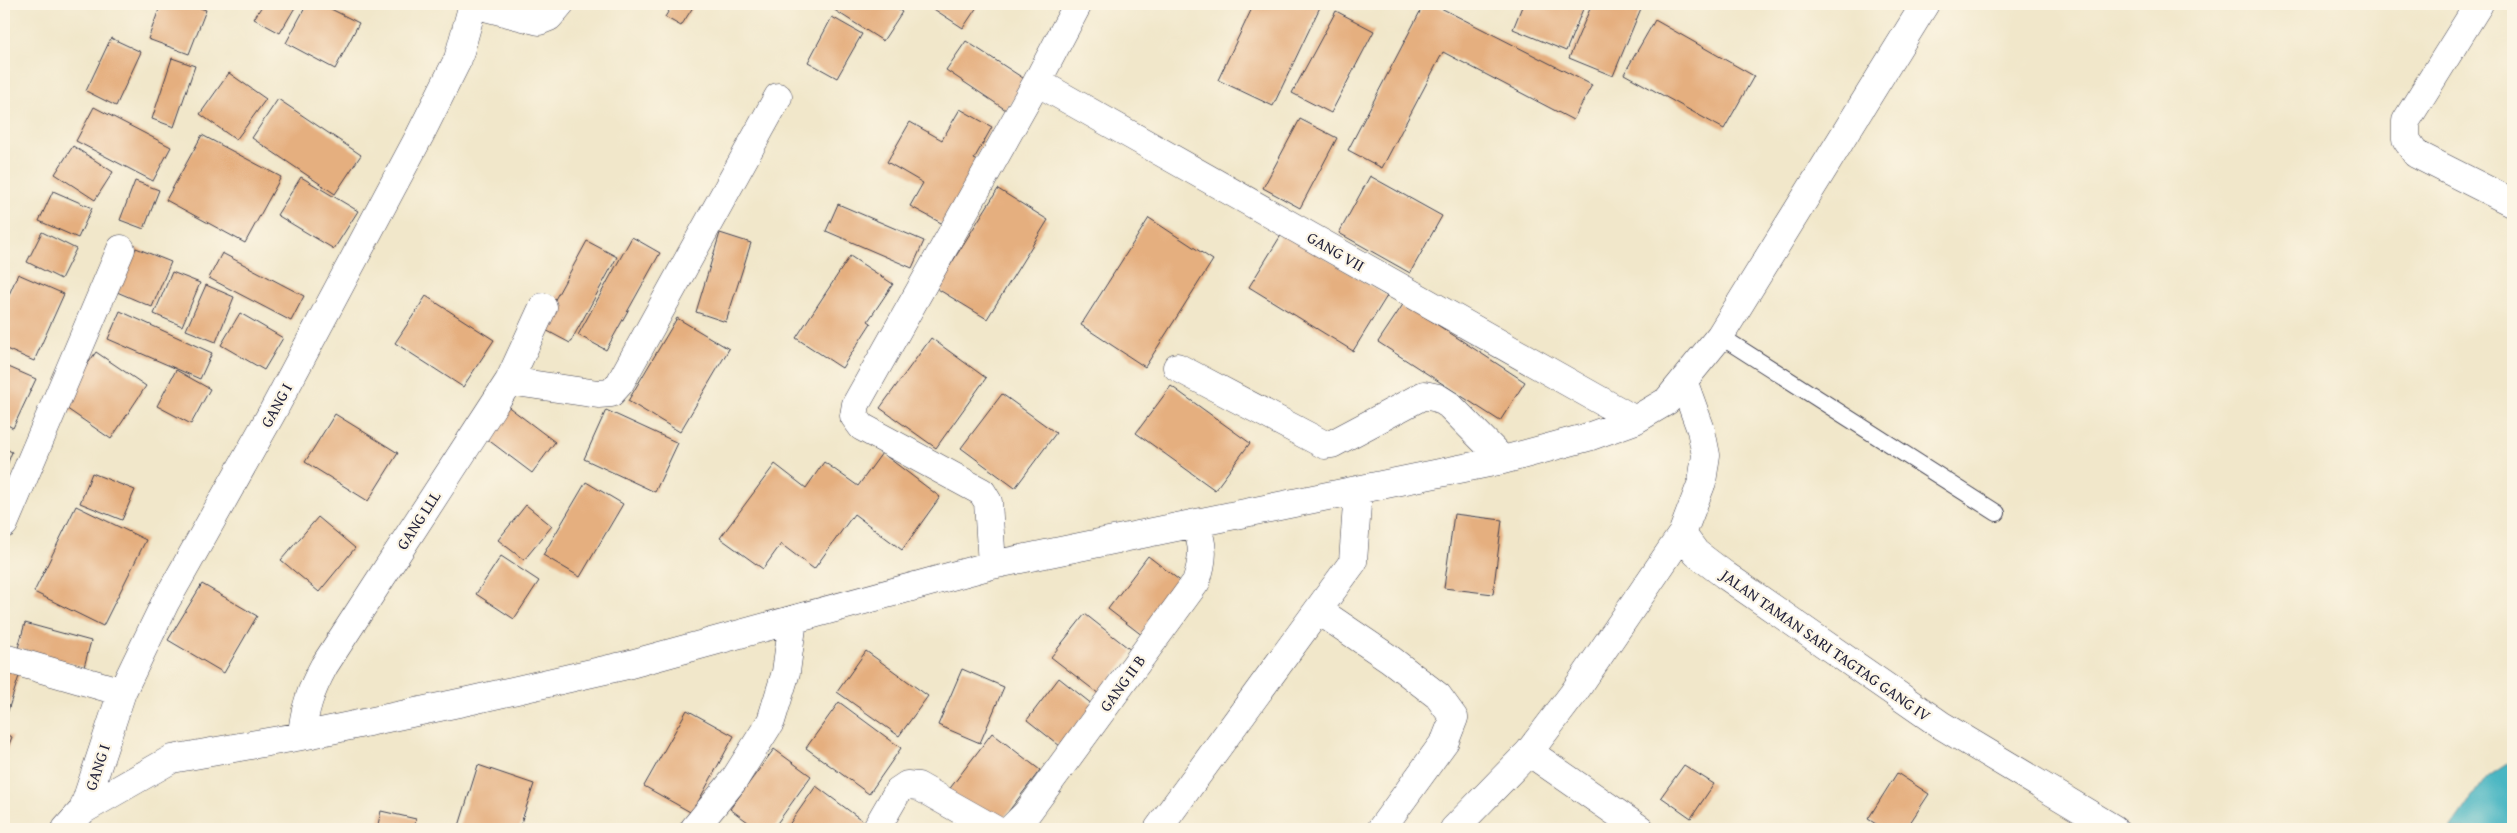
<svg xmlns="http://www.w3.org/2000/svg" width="2517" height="833" font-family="'Gentium Book Plus',serif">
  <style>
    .water { fill: #48b6c2; stroke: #356c7e }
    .building { fill: #e5af7f }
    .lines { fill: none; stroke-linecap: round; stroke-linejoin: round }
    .lane-casing { stroke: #414050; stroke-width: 18 }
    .street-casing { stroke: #414050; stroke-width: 29 }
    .lane { stroke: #fff; stroke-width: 16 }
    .street { stroke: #fff; stroke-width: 28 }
    .labels { text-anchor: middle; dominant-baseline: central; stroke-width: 4.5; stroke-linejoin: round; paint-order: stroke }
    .street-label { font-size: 16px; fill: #22223b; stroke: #fcf5e5 }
  </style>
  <rect width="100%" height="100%" fill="#fcf5e5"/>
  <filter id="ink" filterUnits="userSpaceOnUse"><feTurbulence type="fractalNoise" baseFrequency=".02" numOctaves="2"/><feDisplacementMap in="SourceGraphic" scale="10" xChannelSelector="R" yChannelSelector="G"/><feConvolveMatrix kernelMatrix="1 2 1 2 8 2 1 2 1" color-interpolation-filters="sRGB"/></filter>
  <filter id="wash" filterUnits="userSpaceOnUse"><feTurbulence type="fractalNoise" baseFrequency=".0096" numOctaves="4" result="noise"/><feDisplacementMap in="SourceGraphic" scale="20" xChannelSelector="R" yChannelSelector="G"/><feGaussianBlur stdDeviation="1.12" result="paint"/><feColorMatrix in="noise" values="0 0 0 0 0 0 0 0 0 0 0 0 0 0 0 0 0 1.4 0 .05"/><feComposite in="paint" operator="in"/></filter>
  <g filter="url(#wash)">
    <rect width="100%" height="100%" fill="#f1e7ca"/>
    <path class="water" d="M2513,760V829H2450L2486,778Z"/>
    <g id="blocks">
      <path class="building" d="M161,4H188L206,10L189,54L148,39Z
        M263,4H297L280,33L254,19Z
        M307,4H321L359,23L335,69L286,43Z
        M673,4H695L681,26L665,17Z
        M825,4H889L902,12L883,41Z
        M926,4H979L963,28Z
        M1254,4L1321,5L1273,106L1218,80Z
        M1424,4H1433L1592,85L1573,120L1443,52L1382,168L1348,150Z
        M1523,4H1585L1566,51L1513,29Z
        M1592,4H1636L1642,6L1613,76L1569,58Z
        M1336,11L1374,31L1331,113L1292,93Z
        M832,17L862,34L837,78L808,62Z
        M1655,20L1754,76L1724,129L1624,74Z
        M111,38L141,52L116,106L86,91Z
        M966,41L1026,80L1006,110L946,70Z
        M172,58L195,66L174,127L152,119Z
        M229,73L266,99L236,140L200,114Z
        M278,99L361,155L335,194L252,138Z
        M94,107L171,147L153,181L76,141Z
        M960,109L992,127L974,159L978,161L943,224L910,206L923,183L887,162L910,122L942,140Z
        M1300,119L1337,138L1300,208L1263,188Z
        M202,135L281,177L245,243L166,200Z
        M73,146L113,172L95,200L55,174Z
        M1370,176L1442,216L1410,273L1339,233Z
        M301,177L358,211L334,249L277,215Z
        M135,181L159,190L144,229L120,220Z
        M998,189L1048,220L987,319L936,288Z
        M53,191L92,208L78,238L39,221Z
        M838,204L924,241L912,268L826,231Z
        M1149,218L1213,260L1145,367L1081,325Z
        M42,232L76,249L61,279L27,262Z
        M1283,232L1387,296L1353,351L1249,287Z
        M720,233L751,243L726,322L696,312Z
        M632,237L660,253L606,350L578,335Z
        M587,241L617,257L570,343L540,327Z
        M136,248L171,262L152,307L117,292Z
        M222,253L304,296L291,321L209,278Z
        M850,256L893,284L868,321L871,323L842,368L796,338Z
        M172,272L200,283L182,326L154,314Z
        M18,274L64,294L34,361L4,348V306Z
        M206,285L234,297L216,342L186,330Z
        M426,296L494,340L463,387L395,343Z
        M1404,303L1525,382L1500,421L1378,342Z
        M120,311L212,353L200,379L108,339Z
        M240,313L283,338L264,370L221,345Z
        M677,318L729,349L680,432L628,401Z
        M931,338L986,378L936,448L880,408Z
        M96,352L146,386L111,439L60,404Z
        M4,365L36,379L13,428L4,423Z
        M176,370L210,389L191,424L157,406Z
        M1171,386L1250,443L1215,490L1136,433Z
        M1002,394L1056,433L1015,488L961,448Z
        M502,402L555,442L532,473L479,433Z
        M606,410L678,443L655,492L584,459Z
        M335,414L398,453L368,501L305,462Z
        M4,448L12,452L4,473Z
        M882,453L940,497L902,550L854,514L814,569L781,544L763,569L720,538L775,464L806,488L824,462L858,486Z
        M92,473L135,490L122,520L80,503Z
        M586,482L623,504L580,577L543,555Z
        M526,505L552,526L524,560L498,540Z
        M76,506L146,540L103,626L34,592Z
        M1454,514L1502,520L1493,594L1444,588Z
        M318,517L355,548L319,592L281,560Z
        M501,556L539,581L514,619L476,594Z
        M1148,556L1183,583L1143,636L1108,609Z
        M202,584L257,616L224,673L168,640Z
        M1085,614L1132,651L1099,694L1051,657Z
        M25,623L91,641L84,667L18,648Z
        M866,651L928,696L899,736L837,692Z
        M4,668L20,673L6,717L4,716Z
        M962,669L1004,687L980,743L938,725Z
        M1059,678L1093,705L1060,746L1027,720Z
        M839,702L901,748L869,794L806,748Z
        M687,710L734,736L692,813L644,786Z
        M992,733L1040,770L996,828L948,791Z
        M4,734L12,737L4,757Z
        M774,749L811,776L773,829H742L748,822L730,809Z
        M478,765L534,784L519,829H470L459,826Z
        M1684,765L1714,784L1691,818L1661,797Z
        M1897,773L1929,794L1906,829H1884L1868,819Z
        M816,786L867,824L863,829H786Z
        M381,811L416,819L414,829H377Z"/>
    </g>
  </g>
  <g filter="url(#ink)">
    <use href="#blocks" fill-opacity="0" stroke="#414050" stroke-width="1"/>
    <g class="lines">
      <defs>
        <path id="lane" d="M1720,336L1997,513"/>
        <path id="street" d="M473,4L539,21L549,17L560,4
          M2479,4L2406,121V139L2416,154L2513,203
          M1037,82L1635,420
          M1177,367L1325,445L1332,444L1424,395L1438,398L1449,405L1503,460
          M509,381L598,394L611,393L620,383L778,97
          M4,524L121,249
          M1682,534L1696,553L1725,575L1941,725L2114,829
          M992,565L988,502L982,492L862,427L854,416L856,404L1037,82L1078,4
          M1318,610L1390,659L1438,696L1454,718L1445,741L1381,829
          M4,658L122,692
          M302,736C304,709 311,690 324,666L509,381L543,307
          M1529,752L1640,829
          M83,810L122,692L165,603L273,411L420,135L458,59L473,4H471
          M66,829L83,810L172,759L302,736L468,701L627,665L992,565L1503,460L1588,437L1635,420L1667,401L1720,336L1925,4
          M694,829L734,780L771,721L786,672L793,620
          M876,829L898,791L907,785L918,786L994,829
          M1011,829L1027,813L1196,582C1203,561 1205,546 1195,525
          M1158,829L1353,562L1358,490
          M1454,829L1529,752L1573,694L1682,534L1702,482L1706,455L1701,430L1684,383"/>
      </defs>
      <use href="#lane" class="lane-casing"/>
      <use href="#street" class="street-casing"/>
      <use href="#lane" class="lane"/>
      <use href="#street" class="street"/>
    </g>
  </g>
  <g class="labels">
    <g class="street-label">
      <text transform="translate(1336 251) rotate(30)">GANG VII</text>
      <text transform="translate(276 405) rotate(-61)">GANG I</text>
      <text transform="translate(418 520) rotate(-57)">GANG LLL</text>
      <text transform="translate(1826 645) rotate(35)">JALAN TAMAN SARI TAGTAG GANG IV</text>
      <text transform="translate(1122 683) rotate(-54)">GANG II B</text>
      <text transform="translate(97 767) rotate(-72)">GANG I</text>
    </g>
  </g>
  <rect width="2517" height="833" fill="none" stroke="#fcf5e5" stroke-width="20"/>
</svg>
